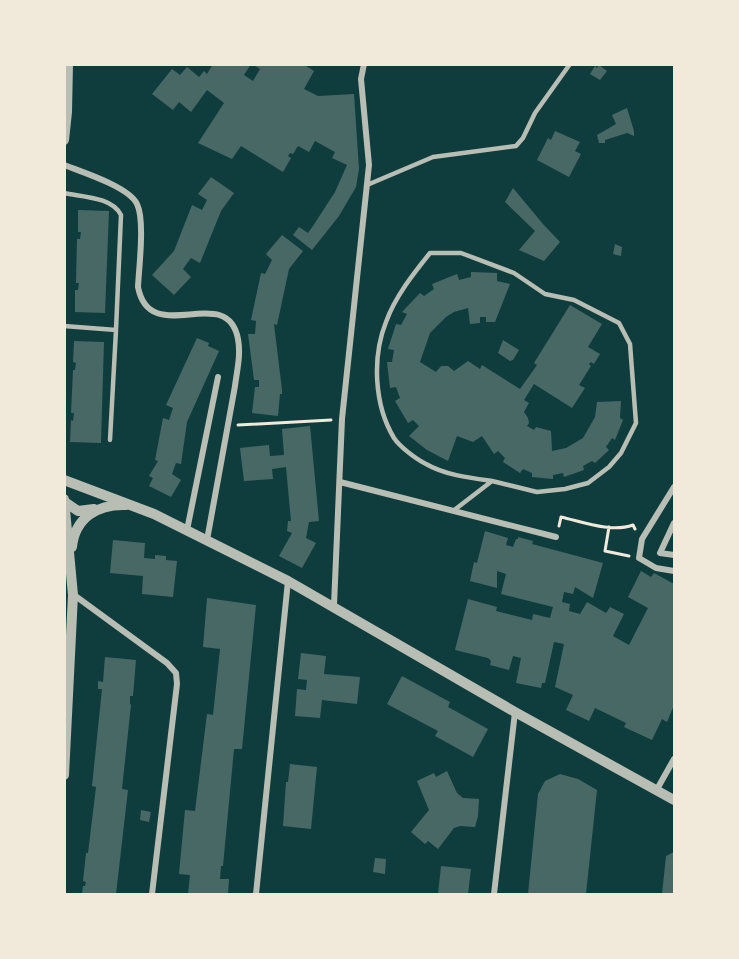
<svg xmlns="http://www.w3.org/2000/svg" width="739" height="959" font-family="Poppins,sans-serif">
  <style>
    .building { fill: #486865 }
    .lines { fill: none; stroke-linecap: round; stroke-linejoin: round }
    .path { stroke: #f1e9da; stroke-width: 3 }
    .service { stroke: #b8beb3; stroke-width: 4.5 }
    .minor { stroke: #b8beb3; stroke-width: 6 }
    .tertiary { stroke: #b8beb3; stroke-width: 10 }
  </style>
  <rect width="100%" height="100%" fill="#0f3d3e"/>
  <path class="building" d="M213,64H251L244,75L253,81L260,69L252,64H303L314,71L304,89L318,96L354,94L359,169L356,187L339,216L312,250L293,235L299,227L308,233L313,226L335,192L347,165L332,158L335,152L315,141L309,152L298,146L293,154L290,153L288,156L291,158L283,172L241,146L232,159L198,143L224,103L207,90L191,112L179,102L173,110L152,94L172,69L180,75L187,67L199,77L204,71L207,74Z
    M599,65L607,71L600,80L590,74L595,66L597,68Z
    M627,108L634,131V136L627,133L605,140V143H599L597,135L616,124L612,115Z
    M555,131L580,142L575,151L581,154L569,177L537,160L548,138L551,140Z
    M211,177L234,193L221,211L200,263L191,258L183,269L191,277L174,295L152,275L174,251L192,205L202,210L207,200L198,194Z
    M513,188L543,224L560,242L544,261L519,250L535,231L505,202Z
    M78,210L109,211L105,313L75,312V290H78L79,283H76L77,239H80L81,232H78Z
    M282,235L303,251L289,269L277,325L274,324L282,390V394H280L278,416L252,413L255,387H259V380H254L248,334H255L256,321L251,320L261,273L265,274L272,260L266,254Z
    M615,244L622,247L621,256L613,254Z
    M471,272L497,273V281L510,284L495,322H486V317H480V323L470,324L468,308L454,312L446,317L430,333L420,362L436,372L441,366H448L454,371L468,361L480,369L482,365L520,389L537,365L534,363L570,305L602,324L588,347L600,354L594,364L591,362L589,364L591,366L579,385L585,388L572,408L534,384L524,400L529,403L524,412L528,418L529,423L527,426L534,430L536,427L551,431L552,451L566,448L583,438L595,417L597,402L621,401L620,418L623,420L615,440L612,438L606,447L609,450L595,463L592,461L583,466L584,470L564,477L563,473L553,475V479L532,477V473L523,469L520,473L503,462L505,458L498,451L494,454L482,436L473,442L457,436L448,461L427,450L409,436L419,426L413,420L408,423L395,401L400,398L396,387L390,388L387,362H392L394,350L388,349L396,324L401,325L407,314L402,312L420,293L424,296L434,289L432,284L457,274L459,280L471,277Z
    M197,338L209,343L208,346L219,351L187,422L181,464L176,463L172,474L181,480L171,497L149,486L153,478L149,476L158,461L155,460L163,418L169,420L173,408L166,405Z
    M503,340L519,350L513,360L510,361L498,353Z
    M74,341L104,342L101,443L70,442L71,420L73,421L74,413H71L73,370H75L76,363L73,362Z
    M310,426L319,521L309,522L306,538L316,543L302,568L279,556L292,533L287,531L288,521H291L286,467L272,469L273,479L244,481L240,448L269,445L270,456L284,455L282,429Z
    M485,531L508,538L506,545L513,547L516,539H518V537L533,541L532,544L603,563L593,598L575,587L573,594L564,592L562,602L570,604L569,611L580,614L587,602L606,613L610,607L624,614L613,636L629,645L648,608L628,597L641,571L651,577L654,573L674,584V705L667,722L662,719L652,740L624,727L626,723L595,708L589,721L566,710L573,695L555,687L564,644L554,642L545,683H542L541,688L516,683L521,658L513,656L509,670L490,665L491,661L488,658L455,650L468,599L497,607L496,611L532,620L533,614L550,618L553,607L501,594L506,574L497,571V588L470,581L474,562L477,563Z
    M113,540L145,543L144,558L155,559V555L166,556V560L177,561L173,597L142,594L143,576L110,573Z
    M207,598L256,605L242,749H234L223,866H221L220,879H229L228,894H188L190,875L179,874L185,810L195,811L207,714L213,715L220,649L203,647Z
    M301,653L326,656L324,674L360,677L357,704L322,700L320,718L295,716L297,689L306,690L307,680L298,679Z
    M105,657L136,660L133,696H130V704L131,705L122,789L128,790L116,894H82L83,886H85L86,882L83,881L86,853H88L96,787L92,786L102,689H98V681L103,682Z
    M402,676L450,702L448,707L488,729L473,757L435,736L438,731L387,704Z
    M290,764L317,767L311,829L283,826L286,782H288Z
    M447,771L457,793L463,798L479,799L478,816L475,827L460,826L454,828L438,849L428,841L425,844L411,832L429,810L417,781L434,773L436,777Z
    M560,774L578,779L597,790L586,894H528L538,794L545,781Z
    M141,810L151,812L149,822L140,820Z
    M674,852V894H662L666,856Z
    M375,858L386,859L385,874L373,872Z
    M441,866L471,869L468,894H438Z"/>
  <g class="lines">
    <path class="path" d="M238,425L331,420
      M559,526L561,517C583,522 611,533 633,525L635,529
      M609,527L605,551L629,556"/>
    <path class="service" d="M367,185L433,157L516,146L523,138L535,113L570,64
      M64,193C83,197 112,197 121,215L116,330
      M64,326L116,330L110,440
      M453,511L492,481L537,492L565,489L588,483L609,467L621,453L636,423L630,344L619,323L574,300L545,294L514,273L461,253H430C413,274 395,297 386,322C372,357 374,405 394,438C400,447 416,459 426,464C445,475 470,478 492,481"/>
    <path class="minor" d="M64,165C82,172 129,187 137,204C145,220 139,267 138,287C150,349 227,281 238,339C241,355 237,370 235,386L207,540
      M340,482L556,537
      M674,487L642,539L639,558L656,568L674,571
      M674,523L660,553L674,555
      M187,530L218,377
      M74,595L167,663L176,673L177,684L152,894
      M334,605L342,419L369,165L361,79L364,64
      M656,791L674,759
      M256,894L288,581
      M494,894L515,712"/>
    <path class="tertiary" d="M64,140L67,112L68,64
      M64,480L154,514L288,581L515,712L674,800
      M64,499L73,595L64,775
      M65,502L78,511L94,509
      M72,547C75,518 97,504 126,505"/>
  </g>
  <rect width="739" height="959" fill="none" stroke="#f1e9da" stroke-width="132"/>
</svg>
